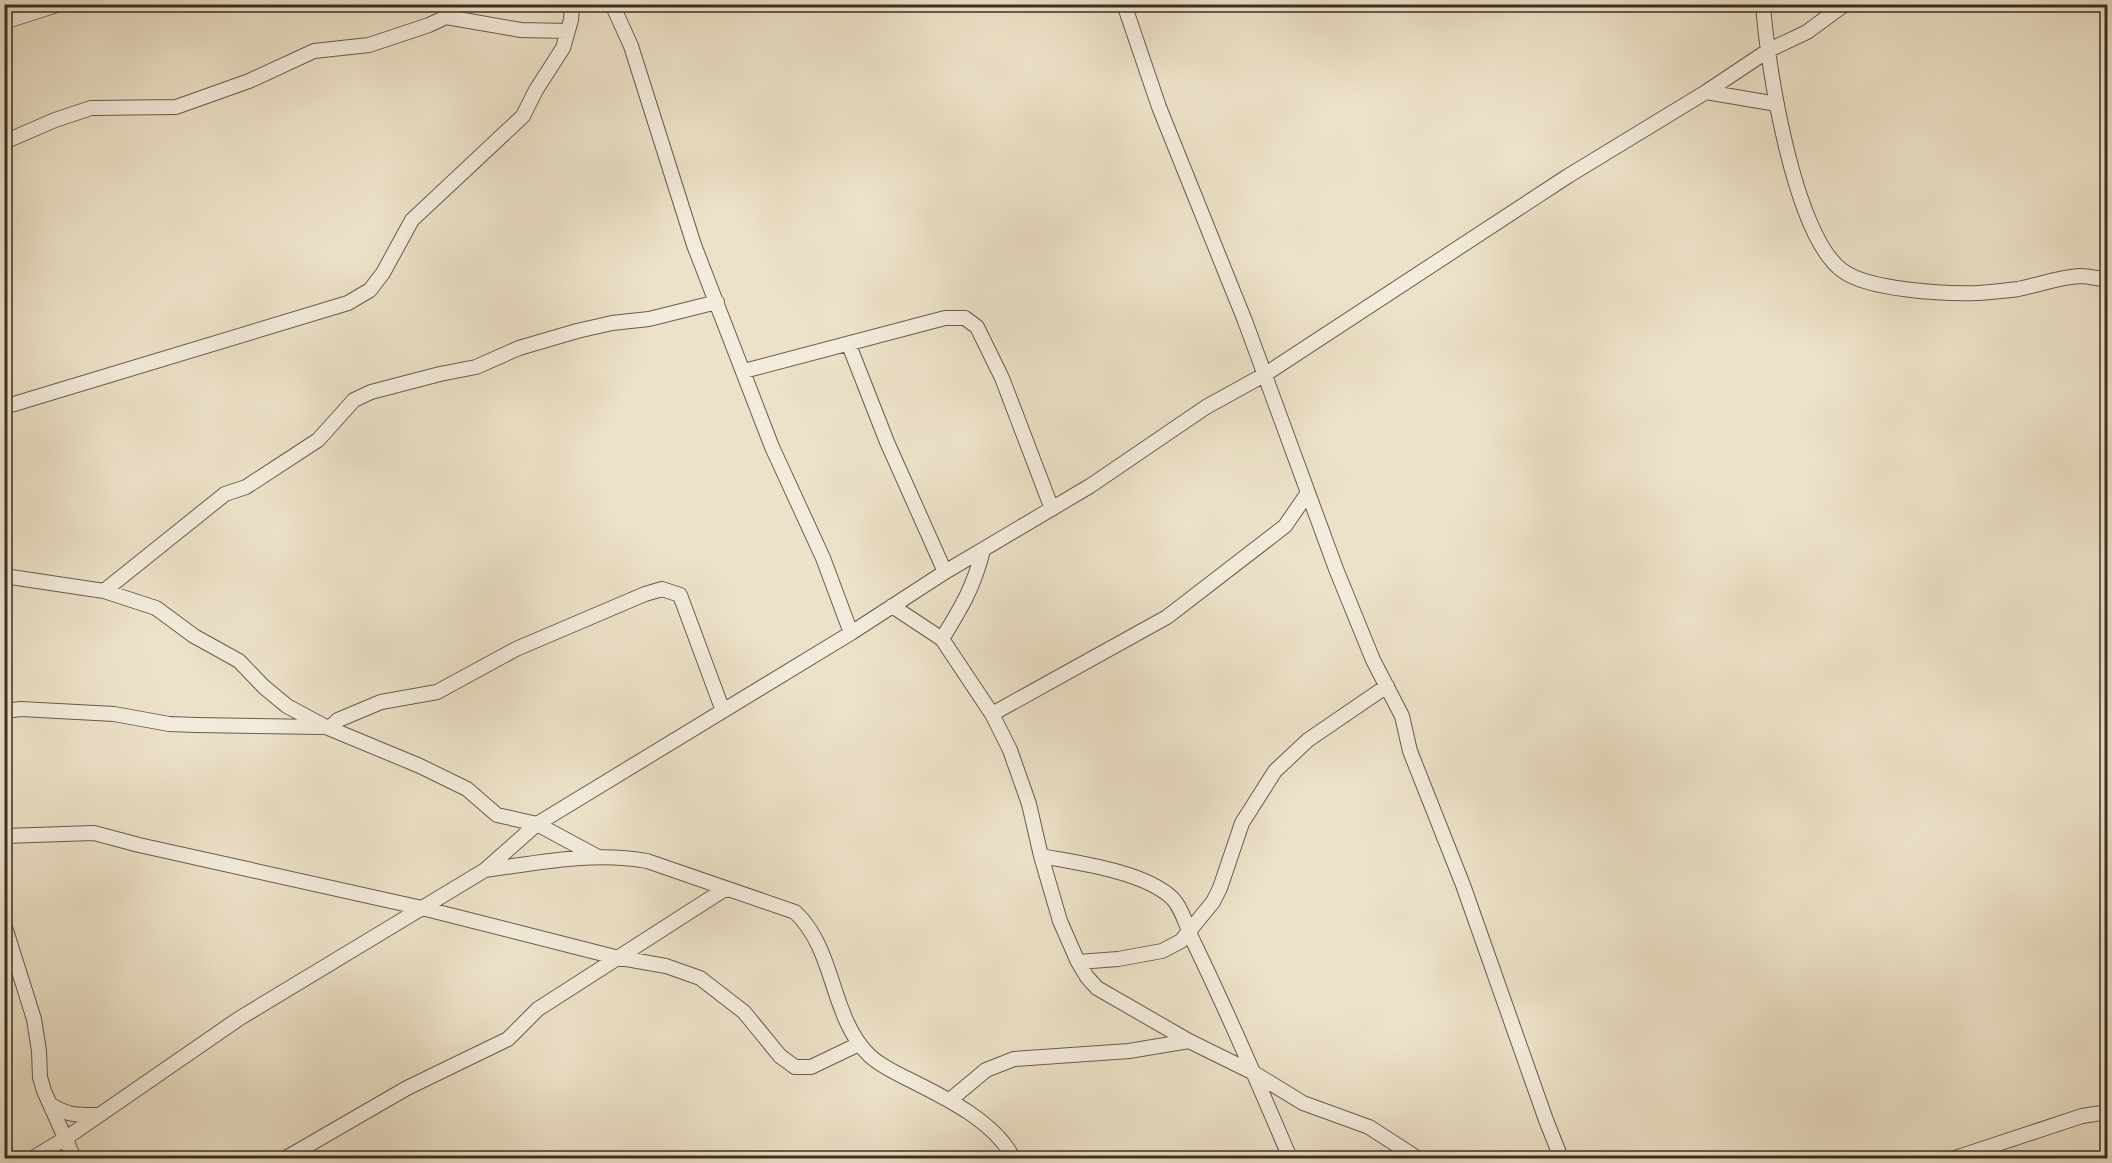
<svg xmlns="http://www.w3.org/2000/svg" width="2112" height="1163" font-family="'IM FELL English',serif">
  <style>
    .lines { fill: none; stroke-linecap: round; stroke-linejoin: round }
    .street-casing { stroke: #685c4e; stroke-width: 16 }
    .street { stroke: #f3ecdc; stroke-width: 14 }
  </style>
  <rect width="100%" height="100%" fill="#ede2c9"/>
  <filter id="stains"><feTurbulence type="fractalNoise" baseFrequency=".00333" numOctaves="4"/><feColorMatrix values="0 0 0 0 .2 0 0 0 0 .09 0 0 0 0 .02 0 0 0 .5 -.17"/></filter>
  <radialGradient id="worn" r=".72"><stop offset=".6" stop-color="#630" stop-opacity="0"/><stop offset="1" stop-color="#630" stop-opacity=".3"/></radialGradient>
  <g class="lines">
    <defs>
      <path id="street" d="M612,4L631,46L694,245L772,447L823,558L851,633
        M1124,4L1159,107L1245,321L1336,569L1373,660L1402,716L1410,751L1463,885L1546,1120L1561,1158
        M1763,4C1767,64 1794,237 1843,271C1869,290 1944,294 1977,293C1990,292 2005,291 2018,289C2039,285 2059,277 2080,276C2089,276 2099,279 2108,280
        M4,22L60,4
        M1706,92L1777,104
        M4,142L55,120L91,108L176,107L249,81L314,51L369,45L429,25L446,17L521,30L568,31
        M849,345L887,442L945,572
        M744,371L945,318H965L977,327L1002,378L1052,509
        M4,407L348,303L370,290L383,273L412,220L523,116L536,90L563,48L571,20L572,4
        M4,576L104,591L156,608L194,636L239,661L264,687L287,706L326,727L420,766L467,789L497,815L537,824L598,857
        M104,591L225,494L246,487L318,440L354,400L371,392L440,374L476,367L519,348L577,331L612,323L649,319L717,302
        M892,606L942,639L992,714L1010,750L1029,804L1041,856L1060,921L1078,962L1087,977L1097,988L1189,1041L1254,1073L1303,1103L1369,1127L1417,1158
        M942,639C961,608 974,587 983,550
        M4,711L21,709L114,714L169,724L196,725L322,727
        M992,714L1167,617L1285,526L1307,494
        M329,728L338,720L381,702L437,692L516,649L645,594L662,589L680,595L723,711
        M4,836L94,833L139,845L422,908L615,957L666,966L700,978L744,1012L780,1056L795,1067H811L859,1044
        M1041,856C1078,863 1142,871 1171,897C1183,908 1187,930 1195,945C1229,1016 1260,1087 1290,1158
        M485,870C538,863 594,851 647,861L795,912C836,950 830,1018 870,1056C882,1067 900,1075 914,1082C948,1099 996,1123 1013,1158
        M4,924L34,1019L39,1051L40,1077L44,1091L74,1158
        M1078,962L1118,959L1162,951L1181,941L1213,902L1220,888L1242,823L1275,771L1308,740L1387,686
        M950,1100L986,1070L1014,1059L1129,1051L1189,1041
        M51,1105C69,1116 78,1115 99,1115
        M33,1158L66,1138L240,1018L485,870L537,824L851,633L945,572L1090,486L1206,407L1264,375L1568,176L1706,92L1769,50L1807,32L1845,4
        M286,1158L407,1088L508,1039L538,1009L725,889
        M1955,1158L2082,1116L2108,1112"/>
    </defs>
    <use href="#street" class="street-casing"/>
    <use href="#street" class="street"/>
  </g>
  <rect width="2112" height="1163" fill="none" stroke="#ede2c9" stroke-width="24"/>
  <rect x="6" y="6" width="2100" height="1151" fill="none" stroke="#3b2f25" stroke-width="3"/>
  <rect x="12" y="12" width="2088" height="1139" fill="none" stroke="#3b2f25" stroke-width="1.5"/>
  <rect width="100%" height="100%" filter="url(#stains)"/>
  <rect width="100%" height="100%" fill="url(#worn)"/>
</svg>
